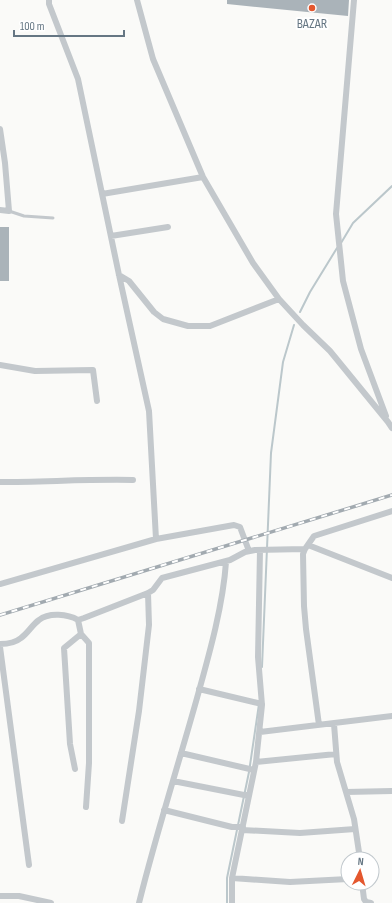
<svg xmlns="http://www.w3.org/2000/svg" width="392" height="903" font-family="'Sofia Sans Condensed',sans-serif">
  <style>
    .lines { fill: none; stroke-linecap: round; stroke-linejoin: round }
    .stream { stroke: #bbc7cb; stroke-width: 2 }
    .building { fill: #aab3b9 }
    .service { stroke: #c3c8cc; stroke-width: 3 }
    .minor { stroke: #c3c8cc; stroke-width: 6 }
    .rail-casing { stroke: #a2aab0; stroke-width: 3.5 }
    .rail { stroke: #fff; stroke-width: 2; stroke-dasharray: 6; stroke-linecap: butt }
    .poi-dot { fill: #e4572e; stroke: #fff; stroke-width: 1.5 }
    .labels { text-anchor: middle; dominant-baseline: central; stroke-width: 4; stroke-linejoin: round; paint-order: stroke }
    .poi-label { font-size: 14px; fill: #657683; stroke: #fff }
  </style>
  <rect width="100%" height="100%" fill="#fafaf8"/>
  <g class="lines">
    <path class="stream" d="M341,243L353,223L392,186
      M300,312L310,292L337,248
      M262,667L271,453L283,362L294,325
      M227,903V878L249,772L259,704"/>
  </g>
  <path class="building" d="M227,0H349L348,16L227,4Z
    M0,227H9V281H0Z"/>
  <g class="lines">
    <path class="service" d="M9,211L24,216L53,218"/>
    <path class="minor" d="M49,0V4L78,79L119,275L149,411L156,539
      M137,0L153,59L203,177L253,263L279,299L303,325L330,351L388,422L392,428
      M354,0L336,214L343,281L361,349L386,416
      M0,129L5,163L9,211L0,210
      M102,194L203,177
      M111,236L168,227
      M119,275L129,281L154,312L163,319L188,326H210L279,299
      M0,365L35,371L93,370L97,401
      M0,482C44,482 89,479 133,480
      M308,545L392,578
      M0,584L156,539L234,525L240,527L249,551
      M78,620L81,634L89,643V763L86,807
      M0,644C7,644 15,643 21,638C28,633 32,625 39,620C49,612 68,614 78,620L84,618L148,593L153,590L162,578L230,560L245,552L255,550L305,549
      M0,647L29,865
      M199,689L262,704
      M334,724L337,762L354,819L360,859
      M319,725L306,629L304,606L303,554L305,549L314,536L392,511
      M260,732L392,716
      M181,753L254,770
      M256,762L336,754
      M75,769L70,744L64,648L81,634
      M173,781L249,796
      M346,792L392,791
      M164,810L232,827H243
      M122,821L139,711L149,625L148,593
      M242,830L300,833L355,829
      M232,878L290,882L348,879
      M362,883L364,899L366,902L371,903
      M0,896H19L51,903
      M139,903C156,834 178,766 197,698C209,655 223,606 226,562
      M232,903V878L256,762L262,705L258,657L260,550"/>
    <defs>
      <path id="rail" d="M0,615L392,495"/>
    </defs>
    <use href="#rail" class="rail-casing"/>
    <use href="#rail" class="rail"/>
  </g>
  <circle class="poi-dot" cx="312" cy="8" r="4"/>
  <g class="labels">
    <g class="poi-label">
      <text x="312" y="23">BAZAR</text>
    </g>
  </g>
  <g transform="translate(360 871) rotate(5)"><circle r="19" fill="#ffffff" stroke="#c1c8cd"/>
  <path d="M0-3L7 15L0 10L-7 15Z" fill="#e4572e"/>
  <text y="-6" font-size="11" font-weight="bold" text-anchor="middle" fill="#657683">N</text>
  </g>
  <path d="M14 30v6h110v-6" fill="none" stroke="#657683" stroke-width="2"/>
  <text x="20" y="30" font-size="12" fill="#657683" stroke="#ffffff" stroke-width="3" paint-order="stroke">100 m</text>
</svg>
